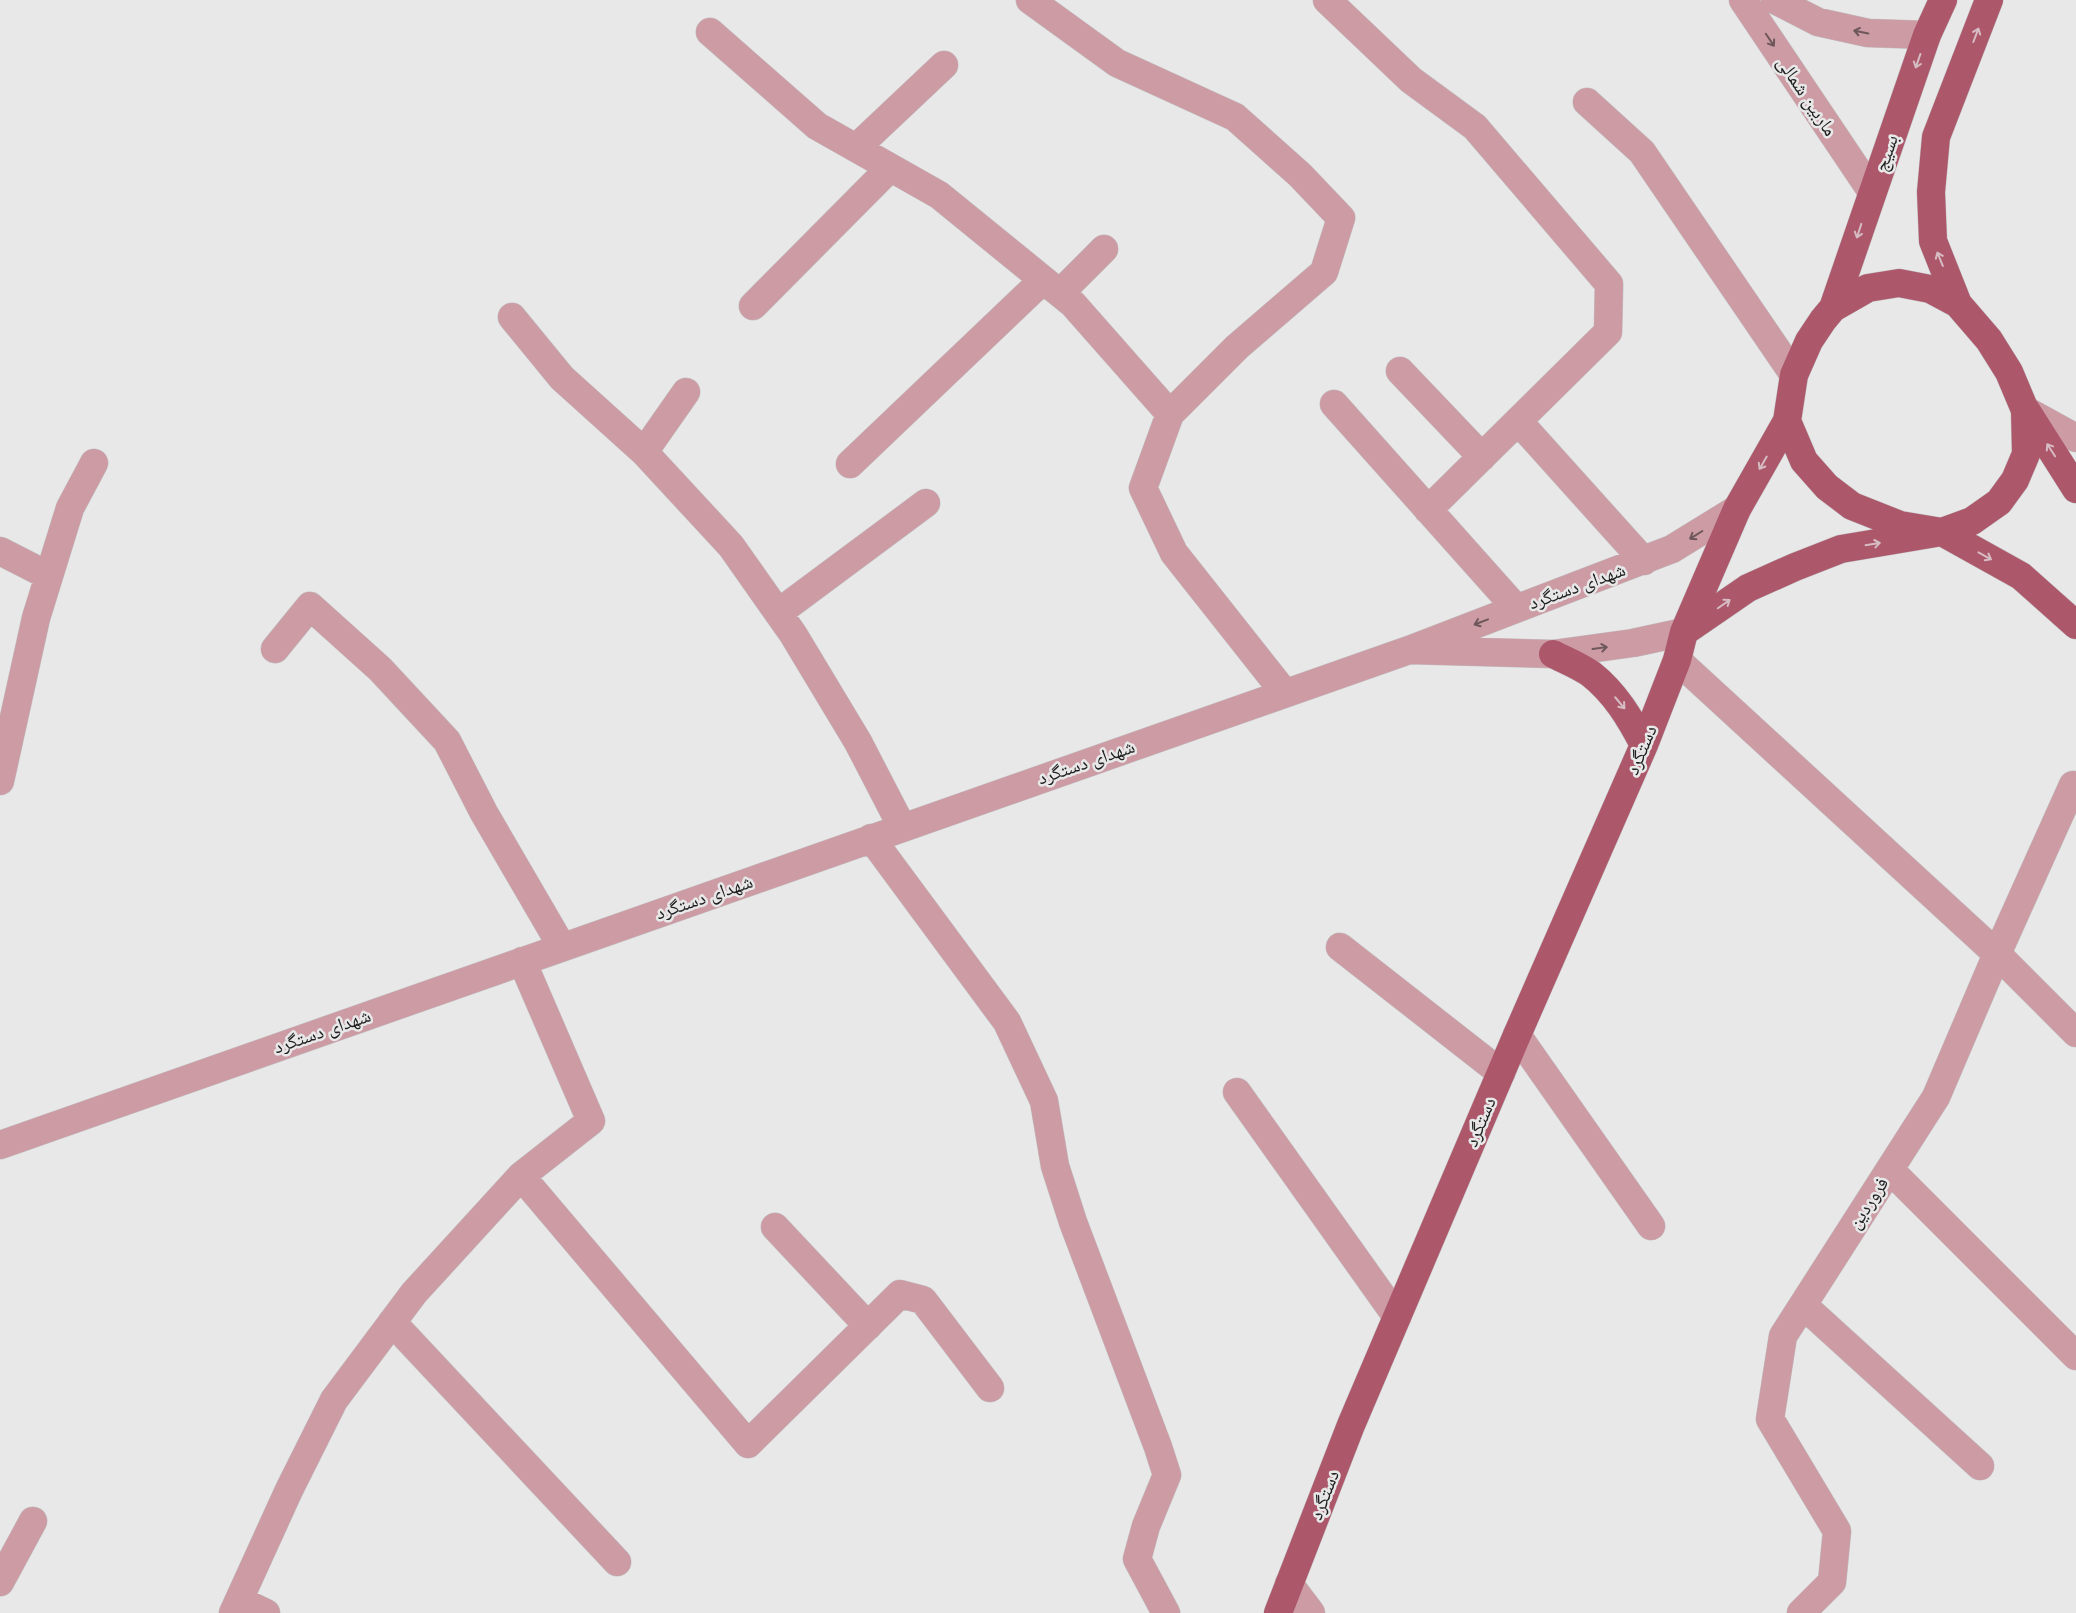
<svg xmlns="http://www.w3.org/2000/svg" width="2076" height="1613" font-family="'Space Grotesk','Noto Naskh Arabic',sans-serif">
  <style>
    .lines { fill: none; stroke-linecap: round; stroke-linejoin: round }
    .minor-casing { stroke: #c4c4c5; stroke-width: 29 }
    .major-casing { stroke: #c4c4c5; stroke-width: 29 }
    .minor { stroke: #cc9ba4; stroke-width: 28 }
    .major { stroke: #ad576b; stroke-width: 28 }
    .oneway { stroke: #6d575b }
    .oneway2 { stroke: #d6bcc3 }
    .labels { text-anchor: middle; dominant-baseline: central; stroke-width: 5; stroke-linejoin: round; paint-order: stroke }
    .street-label { font-size: 19px; fill: #202020; stroke: #e8e8e9 }
  </style>
  <rect width="100%" height="100%" fill="#e8e8e9"/>
  <g class="lines">
    <defs>
      <path id="minor" d="M1030,0L1117,63L1235,117L1300,175L1341,218L1324,272L1237,347L1170,414L1143,488L1174,553L1284,692
        M1327,0L1411,80L1475,127L1609,284L1608,332L1428,510
        M1743,0L1872,192
        M1775,0L1818,22L1868,33L1927,35
        M710,32L817,126L939,195L1073,304L1170,414
        M1587,102L1642,152L1794,375
        M856,148L944,65
        M1060,293L1104,249
        M753,306L890,168
        M512,317L562,378L644,452L731,546L793,634L858,742L902,827
        M1400,371L1482,457
        M1334,404L1516,608
        M2025,410L2076,438
        M1518,421L1644,561
        M644,452L686,392
        M850,464L1043,280
        M0,551L49,576
        M778,613L926,503
        M1684,632L1633,643L1553,654L1409,650L1672,549L1737,509
        M275,649L310,606L380,669L447,741L484,813L562,947
        M1677,660L1997,954L2076,1033
        M0,781L36,618L70,508L94,463
        M871,838L1007,1022L1044,1101L1055,1166L1073,1222L1158,1447L1167,1475L1146,1526L1137,1559L1166,1613
        M1340,947L1501,1073
        M1517,1035L1651,1226
        M1237,1092L1397,1317
        M0,1145L1409,650
        M1890,1170L2076,1356
        M521,1176L748,1444L900,1294L923,1300L990,1388
        M775,1227L868,1326
        M1803,1305L1980,1466
        M392,1322L617,1562
        M0,1582L33,1521
        M1289,1584L1311,1613
        M239,1600L266,1613
        M233,1613L289,1490L334,1400L414,1293L521,1176L591,1121L522,961
        M1801,1613L1832,1582L1837,1531L1770,1419L1783,1336L1936,1097L1997,954L2073,785"/>
      <path id="major" d="M1899,283L1930,289L1958,304L1989,340L2009,372L2025,410L2026,454L2015,480L1999,502L1972,521L1942,532L1900,525L1852,506L1827,487L1804,461L1787,421L1794,375L1809,341L1823,320L1833,308L1868,288Z
        M1958,304L1933,241L1931,192L1936,137L1989,0
        M1833,308L1927,35L1943,0
        M2026,410L2076,489
        M1684,632L1748,588L1795,567L1841,549L1942,532L2021,576L2076,625
        M1553,654C1565,660 1580,666 1591,674C1615,693 1630,718 1644,745
        M1278,1613L1351,1425L1517,1035L1644,745L1677,660L1684,632L1737,509L1787,421"/>
    </defs>
    <use href="#minor" class="minor-casing"/>
    <use href="#major" class="major-casing"/>
    <use href="#minor" class="minor"/>
    <use href="#major" class="major"/>
  </g>
  <defs><path id="oneway-shaft" d="M-6 0H5M1.5-3L5.5 0L1.5 3" fill="none" stroke-width="1.6" stroke-linecap="round" stroke-linejoin="round" transform="scale(1.25)"/></defs>
  <g class="oneway">
    <use href="#oneway-shaft" transform="translate(1861 32) rotate(-168)"/>
    <use href="#oneway-shaft" transform="translate(1770 40) rotate(56)"/>
    <use href="#oneway-shaft" transform="translate(1696 535) rotate(148)"/>
    <use href="#oneway-shaft" transform="translate(1481 622) rotate(159)"/>
    <use href="#oneway-shaft" transform="translate(1600 648) rotate(-8)"/>
  </g>
  <g class="oneway2">
    <use href="#oneway-shaft" transform="translate(1976 35) rotate(-69)"/>
    <use href="#oneway-shaft" transform="translate(1918 61) rotate(109)"/>
    <use href="#oneway-shaft" transform="translate(1859 231) rotate(108)"/>
    <use href="#oneway-shaft" transform="translate(1940 259) rotate(-112)"/>
    <use href="#oneway-shaft" transform="translate(2051 450) rotate(-123)"/>
    <use href="#oneway-shaft" transform="translate(1763 463) rotate(120)"/>
    <use href="#oneway-shaft" transform="translate(1873 544) rotate(-9)"/>
    <use href="#oneway-shaft" transform="translate(1985 556) rotate(29)"/>
    <use href="#oneway-shaft" transform="translate(1724 604) rotate(-35)"/>
    <use href="#oneway-shaft" transform="translate(1620 703) rotate(50)"/>
  </g>
  <g class="labels">
    <g class="street-label">
      <text transform="translate(1807 96) rotate(56)">ماربین شمالی</text>
      <text transform="translate(1886 153) rotate(-71)">بسیج</text>
      <text transform="translate(1577 586) rotate(-20)">شهدای دستگرد</text>
      <text transform="translate(1641 750) rotate(-67)">دستگرد</text>
      <text transform="translate(1086 762) rotate(-19)">شهدای دستگرد</text>
      <text transform="translate(704 897) rotate(-19)">شهدای دستگرد</text>
      <text transform="translate(322 1031) rotate(-19)">شهدای دستگرد</text>
      <text transform="translate(1480 1122) rotate(-67)">دستگرد</text>
      <text transform="translate(1868 1203) rotate(-57)">فروردین</text>
      <text transform="translate(1324 1495) rotate(-69)">دستگرد</text>
    </g>
  </g>
</svg>
